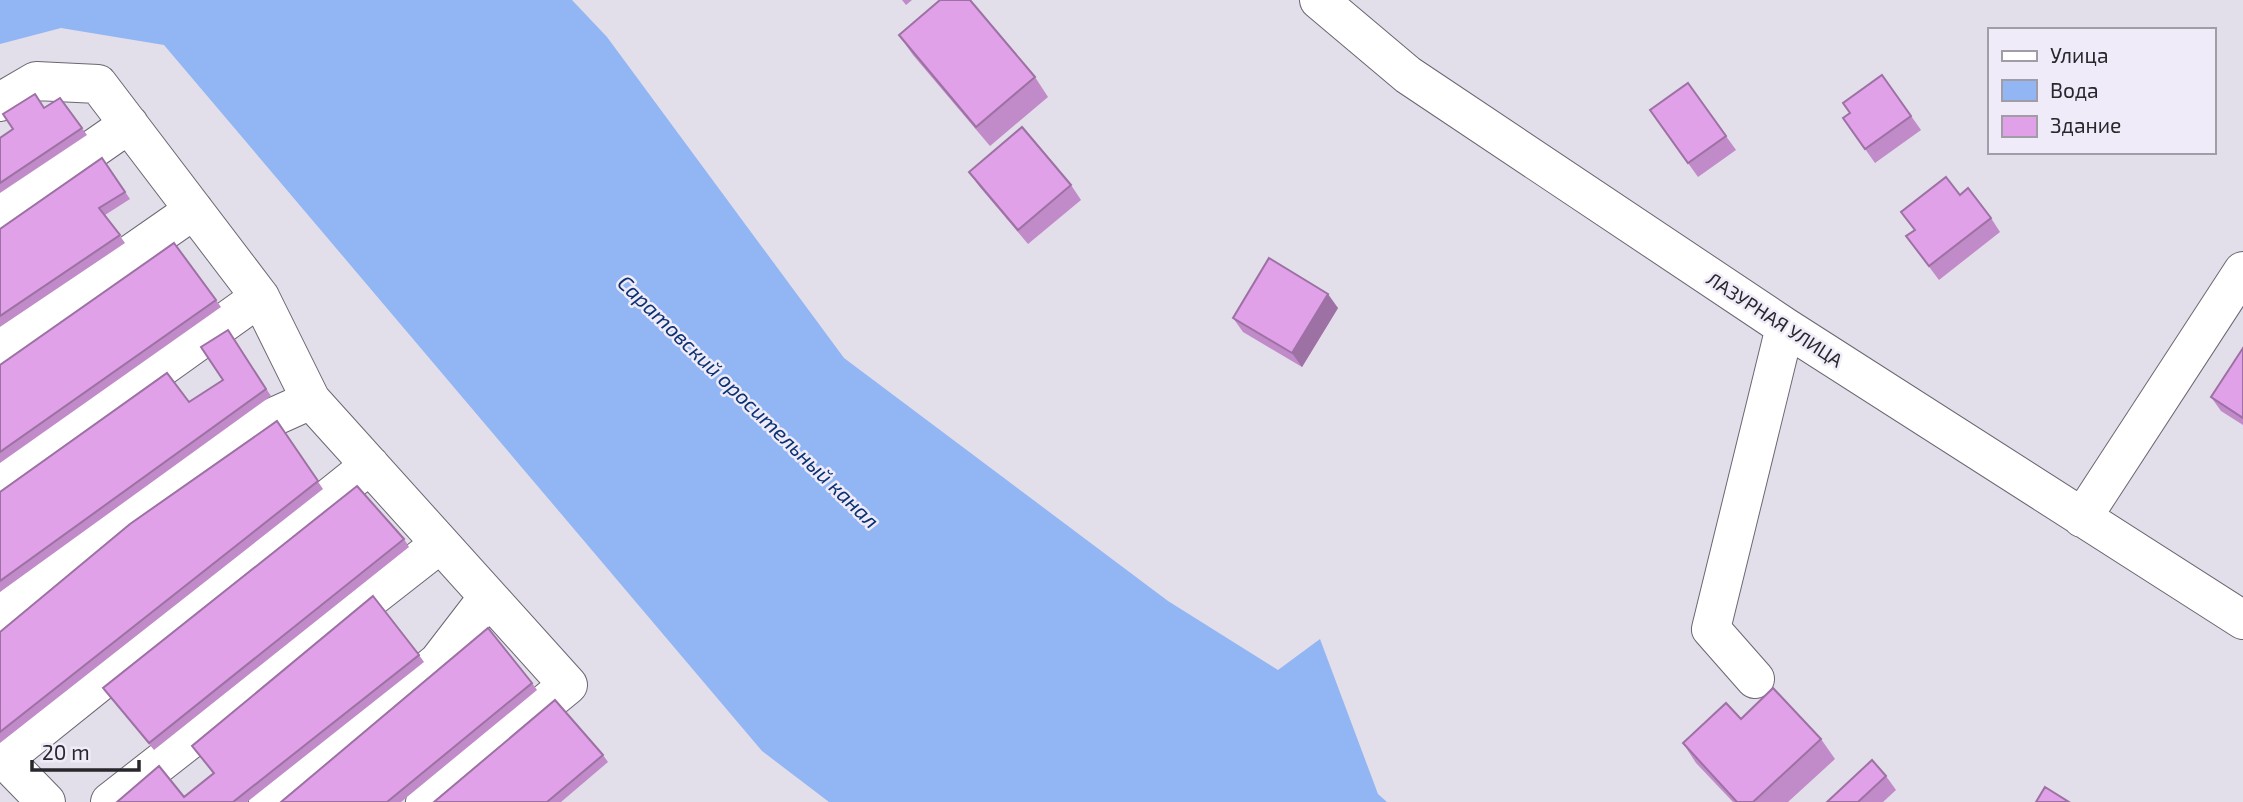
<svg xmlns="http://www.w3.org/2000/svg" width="2243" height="802" font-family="'Exo 2',sans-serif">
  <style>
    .water { fill: #92b6f3 }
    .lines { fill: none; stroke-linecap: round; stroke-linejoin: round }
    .minor-casing { stroke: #6b6772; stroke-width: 40 }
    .minor { stroke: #fff; stroke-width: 38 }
    .wall { fill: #c18ac8 }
    .shaded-wall { fill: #9d71a3 }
    .building { fill: #e0a1e9; stroke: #9d71a3; stroke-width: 2 }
    .labels { text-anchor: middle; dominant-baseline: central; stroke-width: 5; stroke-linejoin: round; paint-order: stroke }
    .street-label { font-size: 19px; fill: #29272c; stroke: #efebf8 }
    .water-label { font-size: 21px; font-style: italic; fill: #0a3172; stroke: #efebf8 }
  </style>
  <rect width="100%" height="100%" fill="#e2deea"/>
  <path class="water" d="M0,0H572L607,37L844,358L1168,601L1278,670L1320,639L1378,794L1387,802H829L762,751L164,45L61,28L0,44Z"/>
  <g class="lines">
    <defs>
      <path id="minor" d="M1319,0L1408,75L1785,327L2243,620
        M0,102L36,81L98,84L260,297L311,400L568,685L425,802
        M0,214L129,124
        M0,345L194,210
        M0,483L260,297
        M2082,518L2243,271
        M0,615L262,422L311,400
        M1755,679L1711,629L1785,327
        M4,759L46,802
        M0,762L370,465
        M110,802L440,544
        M268,802L438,662L488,597"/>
    </defs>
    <use href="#minor" class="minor-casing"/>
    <use href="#minor" class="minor"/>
  </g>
  <path class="wall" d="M902,0H912L906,5Z
    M899,35L1035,77L1048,97L990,146L913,55Z
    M1882,75L1921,130L1875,163L1843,118L1850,113Z
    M1688,83L1736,150L1698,177L1650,110Z
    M60,98L87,135L0,193V138Z
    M102,158L130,199L105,215L125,243L0,327V229Z
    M969,172L1071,185L1081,200L1028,244L979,186Z
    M1960,195L1991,218L2000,232L1939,280L1906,236L1914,230L1901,212Z
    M174,243L221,307L0,463V365Z
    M1338,308L1302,367L1243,332L1233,318Z
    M228,330L271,396L0,592V492L189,402L223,380Z
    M2243,348V425L2221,411L2211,397Z
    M277,421L323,489L0,743V632Z
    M404,539L409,547L154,750L103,688Z
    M419,655L424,662L247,802H117L184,797L213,773L192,746Z
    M532,683L537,690L401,802H281Z
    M1821,739L1835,759L1788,802H1733L1696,763L1683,743Z
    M603,755L608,762L561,802H434Z
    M1886,776L1896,790L1883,802H1827Z"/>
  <path class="shaded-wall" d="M1328,294L1338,308L1302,367L1292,353Z"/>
  <path class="building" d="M940,0H970L1035,77L976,127L899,35Z
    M1882,75L1911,116L1865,149L1843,118L1850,113L1843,103Z
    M1688,83L1726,136L1688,163L1650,110Z
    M35,94L44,108L60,98L82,128L0,183V138L13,129L3,114Z
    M1022,127L1071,185L1018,230L969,172Z
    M102,158L125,192L99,208L120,235L0,316V229Z
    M1946,177L1960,195L1968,188L1991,218L1929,266L1906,236L1915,230L1901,212Z
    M174,243L216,300L0,452V365Z
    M1269,258L1328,294L1292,353L1233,318Z
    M228,330L266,389L0,581V492L167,373L189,402L223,380L201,347Z
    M2243,348V418L2211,397Z
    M277,421L318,481L0,732V632L130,524Z
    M357,486L404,539L149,743L103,688Z
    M373,596L419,655L233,802H117L159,766L184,797L214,773L192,746Z
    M488,628L532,683L387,802H281Z
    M1773,688L1821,739L1753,802H1737L1683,743L1726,703L1741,719Z
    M555,700L603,755L547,802H434Z
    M1872,760L1886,776L1858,802H1827Z
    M2045,787L2069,802H2036Z"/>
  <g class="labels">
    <g class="street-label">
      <text transform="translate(1775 319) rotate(33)">ЛАЗУРНАЯ УЛИЦА</text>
    </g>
    <g class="water-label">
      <text transform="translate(749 401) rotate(44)">Саратовский оросительный канал</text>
    </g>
  </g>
  <rect x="1988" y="28" width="228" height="126" fill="#efebf8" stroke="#a09da6" stroke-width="2"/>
  <rect x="2002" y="51" width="35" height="10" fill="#ffffff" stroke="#a09da6" stroke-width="2"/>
  <text x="2050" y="63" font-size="21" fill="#29272c">Улица</text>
  <rect x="2002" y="80" width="35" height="21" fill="#92b6f3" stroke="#a09da6" stroke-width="2"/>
  <text x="2050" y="98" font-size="21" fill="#29272c">Вода</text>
  <rect x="2002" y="116" width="35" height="21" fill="#e0a1e9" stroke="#a09da6" stroke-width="2"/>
  <text x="2050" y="133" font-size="21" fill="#29272c">Здание</text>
  <path d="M32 760v10h107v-10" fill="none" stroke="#29272c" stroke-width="3.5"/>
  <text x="42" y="760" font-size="21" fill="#29272c" stroke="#efebf8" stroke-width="5" paint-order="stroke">20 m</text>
</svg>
